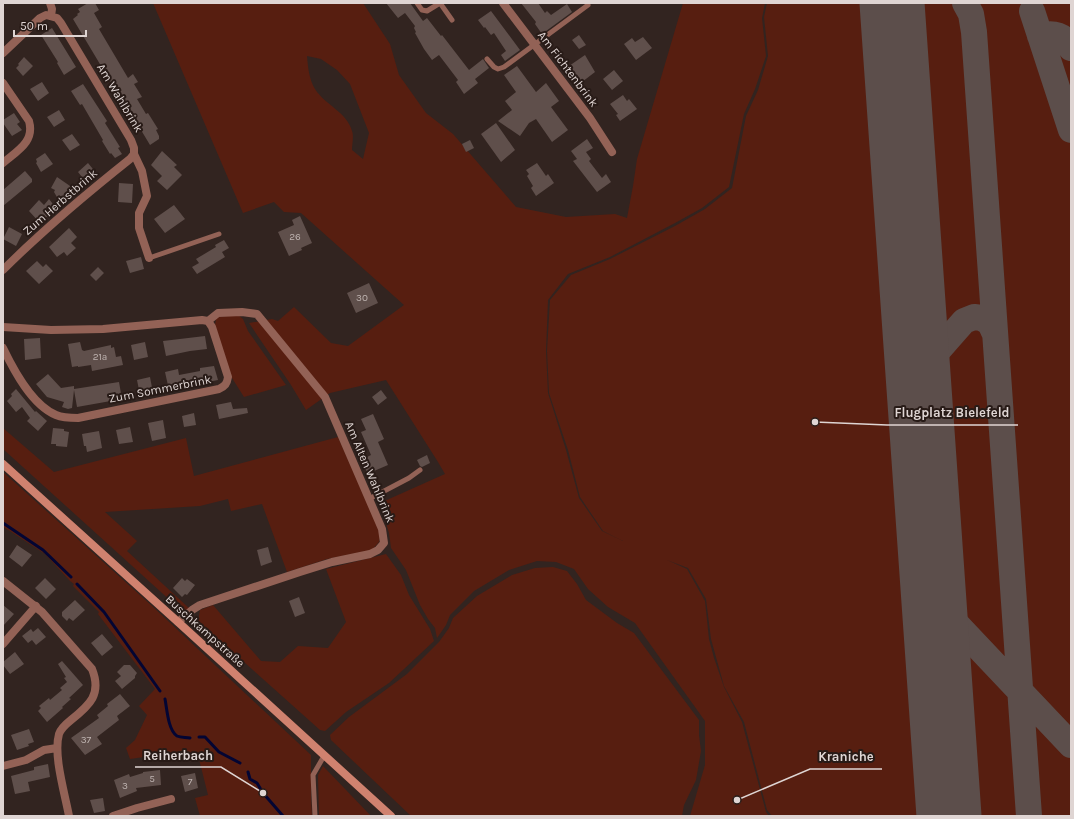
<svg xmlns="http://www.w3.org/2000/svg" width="1074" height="819" font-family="Karla,sans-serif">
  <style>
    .green { fill: #571e10; fill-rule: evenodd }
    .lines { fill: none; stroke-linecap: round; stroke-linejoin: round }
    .stream { stroke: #030533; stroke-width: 3 }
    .taxiway { stroke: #5c4e4b; stroke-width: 26 }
    .runway { stroke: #5c4e4b; stroke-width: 65 }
    .building { fill: #5f4f4b }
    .lane { stroke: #936256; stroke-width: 5 }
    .street { stroke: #936256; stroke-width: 8 }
    .secondary { stroke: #d0826f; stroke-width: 8 }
    .labels { text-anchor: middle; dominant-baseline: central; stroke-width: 4; stroke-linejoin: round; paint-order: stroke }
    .number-label { font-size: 10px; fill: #bfb4b1 }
    .street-label { font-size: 12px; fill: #dfd5d3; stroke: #281b17 }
    .leader { fill: none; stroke: #dfd5d3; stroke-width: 1.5 }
    .callout-dot { fill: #dfd5d3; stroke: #281b17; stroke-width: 1.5 }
    .callout-label { font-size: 13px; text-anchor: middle; font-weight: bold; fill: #dfd5d3; stroke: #281b17; stroke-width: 4; stroke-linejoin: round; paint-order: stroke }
  </style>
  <rect width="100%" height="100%" fill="#322420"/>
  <path class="green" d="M153,3H363L390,44L399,75L426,113L453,134L516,207L566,217L615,214L627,218L633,186L637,159L683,3H765L762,18L766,56L755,89L744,114L729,187L702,208L675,223L610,257L568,274L548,300L546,351L548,393L566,450L579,498L602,531L623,541L603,531L580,497L568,450L549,393L547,351L550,300L571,275L610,259L675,226L705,209L732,188L746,116L758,90L768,56L764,17L767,3H1071V816H772L767,810L744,722L724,686L711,639L706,599L688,568L667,560L687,569L705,601L709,639L714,658L724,687L742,722L766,812L769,816H690L705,765V721L635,623L608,607L588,589L574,569L556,562L537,561L509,570L474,591L450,615L446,625L437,638L435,628L428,619L420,605L406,570L391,548L389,533L380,503L445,474L438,462L386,380L330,393L306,410L291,385L249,323L272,319L278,321L294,307L331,343L348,346L404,305L301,213L284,212L274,202L243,213ZM307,56L321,59L337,70L350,84L369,133L363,159L352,150C352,144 354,136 352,131C347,112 325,105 315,89C309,79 308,67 307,56Z
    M238,315L243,319L248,331L286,385L244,397L232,378L215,325L216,319L217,317Z
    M3,428L54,472L186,438L194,476L338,437L381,533L379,542L372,550L327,559L287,572L262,504L231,511L228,499L200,506L105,512L137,541L127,551L190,609L183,612L3,449Z
    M3,472L151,605L311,755V796L312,816H200L195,798L208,795L198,755L170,758L165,754L130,759L126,748L135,740L147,715L139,706L155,689L98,614L99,612L73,586L74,584L70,581L45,554L10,531L3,527Z
    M386,554L401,575L409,595L430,629L434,641L389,683L346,712L325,731L320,730L198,621L200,610L213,605L261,661L280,662L298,646L328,648L346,622L326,569Z
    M553,567L567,571L577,584L586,600L617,623L634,633L699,720V735L701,751L696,780L684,805L682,816H411L331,740L330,735L349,717L407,674L439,642L449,628L453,618L477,596L512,575L535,568Z
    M323,766L371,816H319L318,775Z"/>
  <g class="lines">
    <path class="stream" d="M3,523L43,550L71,577
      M77,584L104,612L160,691
      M165,699C167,709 168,730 177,736C181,738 186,737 190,738
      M199,737H205L219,752L240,763
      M248,772L250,779L257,783L263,793L283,816"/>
    <path class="taxiway" d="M965,3L971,14L974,32L1029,816
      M892,5L893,3
      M1032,11L1071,130
      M1040,36C1053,32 1065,35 1071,48
      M920,396L921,378L928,362L964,321L974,317L982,318L990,323L995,334
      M933,582L937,598L946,613L1071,745
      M938,665C939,659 938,651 941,646C948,634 963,635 973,642"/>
    <path class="runway" d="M892,3L949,816"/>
  </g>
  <path class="building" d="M88,3H95L99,10L94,13L102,27L99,29L128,78L133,74L138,82L134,84L142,97L137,99L146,114L148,113L158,129L156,130L159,136V139L150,145L126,105L125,106L73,19L78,15L77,14L80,12L78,9Z
    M386,3H410L423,21L427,18L441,36L442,35L469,70L483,59L489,68L475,79L478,83L464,94L456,82L458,80L439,55L432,60L424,49L415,33L416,32L414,28L415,26L405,13L398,18Z
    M521,3H538L545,13L547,11L551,15L567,4L572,12L542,34L535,24L536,22Z
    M491,11L520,50L505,61L501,55L506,51L494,33L491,35L485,27L484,28L478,20Z
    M52,28L76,67L64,75L57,63L58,62L41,35Z
    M579,35L586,45L579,49L572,40Z
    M643,37L652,48L636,60L624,44L632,38L635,42Z
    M585,55L595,72L582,82L569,66Z
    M24,57L33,66L23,76L16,68L19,65L18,64Z
    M517,66L536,92L546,83L559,101L551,107L568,130L552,142L536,119L529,123L520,136L498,121L512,110L505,101L516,92L504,75Z
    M614,70L623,81L612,90L603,79Z
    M42,82L49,93L38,101L30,89Z
    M83,84L107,121L105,123L120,147L118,148L122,154L115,158L111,153L110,154L102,141L103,140L82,104L80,105L71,91Z
    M623,95L627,101L629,99L637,109L620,121L616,115L618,114L610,104Z
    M59,110L65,120L54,127L47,117Z
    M14,113L20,122L17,124L22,130L12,136L3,123V120Z
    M496,123L515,150L501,162L481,134Z
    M72,134L80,145L70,151L62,140Z
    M587,139L593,148L586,152L591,159L589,161L602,178L606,174L611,182L597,192L573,161L577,159L571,151Z
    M470,140L474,148L466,152L462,144Z
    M162,151L177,165L174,167L182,175L167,190L157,181L162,176L151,165Z
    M45,153L53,164L41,172L36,163L37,162L36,159Z
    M88,163L97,174L86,182L78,172Z
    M537,163L546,176L548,174L554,183L536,196L531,188L533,186L527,176L529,174L526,170Z
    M25,171L32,179V182L3,206V190Z
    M57,177L73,188L61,204L54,192L55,190L51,188Z
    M119,183L133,184L132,203L118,202Z
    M49,199L56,208L40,223L29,211L39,200L44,205Z
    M174,205L185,219L165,233L154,219Z
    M300,216L312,243L301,248L302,250L289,256L278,232L294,225L292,220Z
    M9,227L22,234L16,246L3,239Z
    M69,228L77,237L71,243L76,248L67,256L64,252L57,257L49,247Z
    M224,240L229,248L222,252L225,257L197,274L192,267L199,263L196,259L216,247L215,245Z
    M141,257L144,269L130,273L126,261Z
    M37,261L43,267L46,264L53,271L39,284L26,271Z
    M98,267L104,273L96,281L90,275Z
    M369,283L378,303L356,313L347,293Z
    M205,336L207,349L190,351L166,356L163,341Z
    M40,338L41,358L25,360L24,339Z
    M80,342L82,350L84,351L111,345V348L114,347L116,357L121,356L123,365L92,371L91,365L78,367V366L72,367L68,344Z
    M145,342L148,357L134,360L131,345Z
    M214,366L218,380L202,383V380L181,384L176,386V388L169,390L165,372L178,369L179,375L200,371V368Z
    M48,374L61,388L74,386V389L119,382L122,399L77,407L74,390L72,408L68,409L62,407L64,402L47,397L36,384Z
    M150,377L153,393L140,395L137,380Z
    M16,389L35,412L36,411L47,421L38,431L27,421L30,418L22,407L16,412L7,401L12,396L11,394Z
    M381,390L387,398L378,405L372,397Z
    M231,402L233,409L247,408L248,413L219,419L216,405Z
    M194,413L196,425L184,427L182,416Z
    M373,414L384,439L378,442L388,465L374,471L373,469L367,472L361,460L371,455L361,432L366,430L361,419Z
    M163,420L166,438L152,441L148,423Z
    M130,427L133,442L119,444L116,430Z
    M53,428L64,429V431L69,432L67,447L56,446V444H51Z
    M99,431L102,448L87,452L86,446H84L82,434Z
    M427,455L430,463L422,467L420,466L417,460Z
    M17,545L32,555L22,567L9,557Z
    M268,547L272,562L261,566L257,550Z
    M45,578L56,589L46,599L35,588Z
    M182,578L185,581L187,579L195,585L187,595L185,594L182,597L173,588Z
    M299,597L305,613L295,617L289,601Z
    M75,600L85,610L73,621L69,618L67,621L62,616V612Z
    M3,605L14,614L3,626Z
    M38,628L46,637L36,645L32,640L28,643L22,636L31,629L33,632Z
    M102,634L113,647L102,656L91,643Z
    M15,652L24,664L10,674L3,665V662Z
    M62,661L83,685L69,698L71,699L62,707L63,708L47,722L38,711L41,708L39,706L49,698L50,700L62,690L60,688L67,682L64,678L66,677L58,664Z
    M124,665H130L137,673L135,676V678L122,689L115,681L121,676L117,672Z
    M120,694L130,706L117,716L119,720L97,737L102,744L85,755L71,738L99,718L97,715L108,706L107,704Z
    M29,729L34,742L28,744L29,746L17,750L11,735Z
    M48,764L50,777L28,782L30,791L15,794L11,776L34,770V767Z
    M160,770L161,785L136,788L137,791L120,798L114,780L129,774L130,777L143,773V772Z
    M195,773L198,788L185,792L181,776Z
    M103,798L105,811L94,813L90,800Z"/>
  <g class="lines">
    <path class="lane" d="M417,3L422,10L427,11L440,3
      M440,3L452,20
      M487,59L494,67L498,69L504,67L588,5
      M149,258L219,234
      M369,499L409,478L420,470
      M315,816L313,775L324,756"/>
    <path class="street" d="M50,3L52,9L51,16
      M503,3L590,118L612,152
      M3,53L40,18L46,15L57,18L61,23L131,140L134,148V154L142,171L147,196L139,213V228L149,258
      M3,83L29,121C35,142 17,151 3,163
      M3,270C43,230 86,194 130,159L134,154
      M3,327L51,330L103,329L202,320L208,321L212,327L228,377C227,384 225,386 219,389L78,418C70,418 63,418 56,415C32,405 14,371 3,348
      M3,581L42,612L92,669C102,694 90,705 71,720C66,724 61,728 59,734C53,755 65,794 69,816
      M178,622L192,610L200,605L300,572L332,562L370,554L378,550L384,543L382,529L325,397L257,314L242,312L218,313L208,321
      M3,644L36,606
      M3,766L26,760L44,750L57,748
      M113,816L137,808L171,799"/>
    <path class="secondary" d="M3,464L178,622L391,816"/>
  </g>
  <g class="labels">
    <g class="number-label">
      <text x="295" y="237">26</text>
      <text x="362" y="298">30</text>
      <text x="100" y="357">21a</text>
      <text x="86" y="740">37</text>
      <text x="152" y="779">5</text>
      <text x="190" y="782">7</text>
      <text x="125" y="786">3</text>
    </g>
    <g class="street-label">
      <text transform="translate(568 69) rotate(53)">Am Fichtenbrink</text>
      <text transform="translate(120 98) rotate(59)">Am Wahlbrink</text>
      <text transform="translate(60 202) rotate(-41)">Zum Herbstbrink</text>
      <text transform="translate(160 389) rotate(-11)">Zum Sommerbrink</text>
      <text transform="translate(370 472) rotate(67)">Am Alten Wahlbrink</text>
      <text transform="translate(205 631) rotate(42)">Buschkampstraße</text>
    </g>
  </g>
  <path class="leader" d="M815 422L887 425H1018M263 793L221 767H135M737 800L810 769H882"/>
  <g class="callout-dot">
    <circle cx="815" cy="422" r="4"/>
    <circle cx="263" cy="793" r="4"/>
    <circle cx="737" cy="800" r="4"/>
  </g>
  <g class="callout-label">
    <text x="952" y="417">Flugplatz Bielefeld</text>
    <text x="178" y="760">Reiherbach</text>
    <text x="846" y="761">Kraniche</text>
  </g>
  <rect width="1074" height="819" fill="none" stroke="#dfd5d3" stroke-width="8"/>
  <path d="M14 30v6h72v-6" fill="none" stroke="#dfd5d3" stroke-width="2"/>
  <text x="20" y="30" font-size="12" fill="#dfd5d3" stroke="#281b17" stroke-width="3" paint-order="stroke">50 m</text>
</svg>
